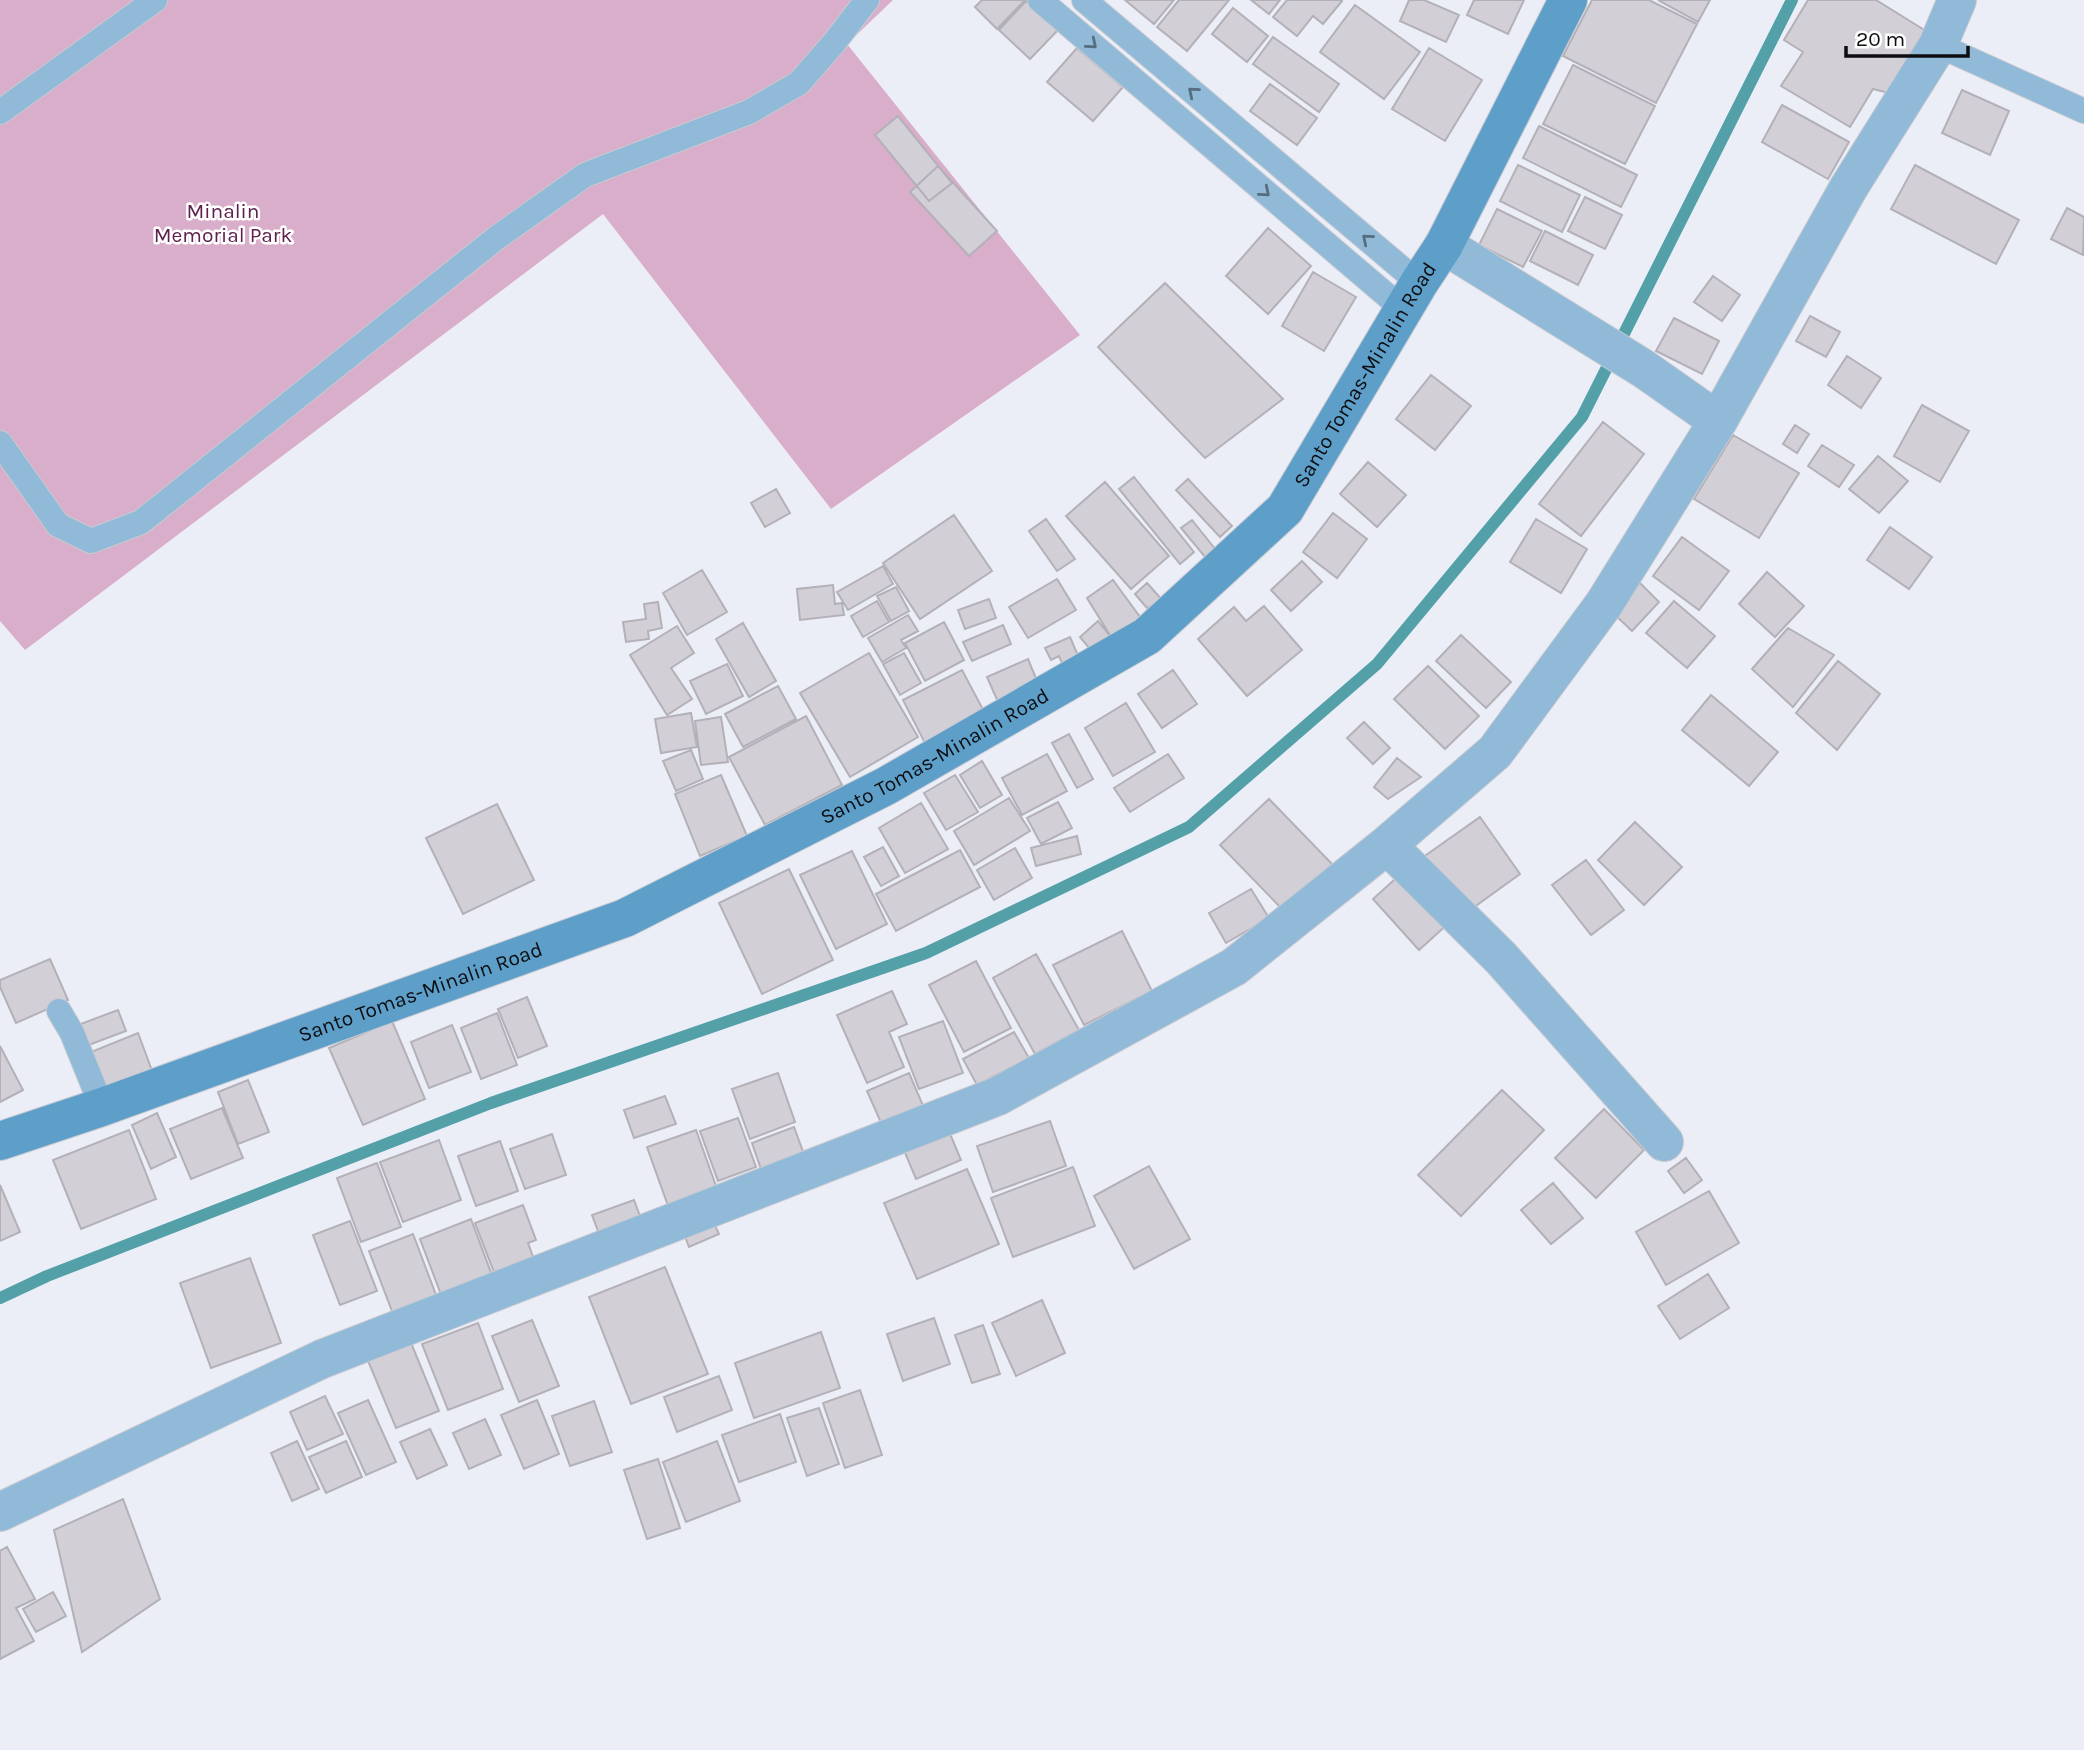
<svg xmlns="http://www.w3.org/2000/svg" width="2084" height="1750" font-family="Karla,sans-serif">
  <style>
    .green { fill: #d9aeca }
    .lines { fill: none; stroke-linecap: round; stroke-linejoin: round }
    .stream { stroke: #54a0a9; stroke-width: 12 }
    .building { fill: #d3cfd7; stroke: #b3b0b8; stroke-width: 2 }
    .lane-casing { stroke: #c8cad2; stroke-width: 26 }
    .street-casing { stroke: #c8cad2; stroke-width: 40 }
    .secondary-casing { stroke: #c8cad2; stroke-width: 40 }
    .lane { stroke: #90bad7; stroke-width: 24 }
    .street { stroke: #90bad7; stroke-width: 38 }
    .secondary { stroke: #5d9fc9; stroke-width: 38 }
    .oneway { stroke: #556d7e }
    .labels { text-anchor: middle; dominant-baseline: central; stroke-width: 5; stroke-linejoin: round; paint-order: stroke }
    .park-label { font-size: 21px; fill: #5e204d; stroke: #fff }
    .street-label { font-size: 21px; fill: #0d0e11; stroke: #fff }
  </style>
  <rect width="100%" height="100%" fill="#eceef7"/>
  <path class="green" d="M0,0H893L847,44L1080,335L831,509L603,214L25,650L0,621Z"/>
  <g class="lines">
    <path class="stream" d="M0,1298L47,1276L491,1103L926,953L1189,827L1377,664L1582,417L1792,0"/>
  </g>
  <path class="building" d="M982,0H1025L997,29L975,7Z
    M1125,0H1174L1154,24Z
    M1179,0H1229L1187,51L1157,27Z
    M1251,0H1280L1269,14Z
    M1287,0H1341L1342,1L1323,24L1313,16L1297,36L1273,17Z
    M1409,0H1424L1459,15L1446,42L1400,21Z
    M1474,0H1524L1508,34L1467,15Z
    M1592,0H1649L1697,24L1656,103L1563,56Z
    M1658,0H1710L1698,22Z
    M1808,0H1876L1934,36L1897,95L1873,89L1850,127L1781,86L1803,52L1784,40Z
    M1026,1L1058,30L1030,59L999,30Z
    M1355,5L1420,52L1384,99L1320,52Z
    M1233,8L1268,36L1247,62L1212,34Z
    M1273,37L1339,84L1319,112L1253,64Z
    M1077,48L1123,87L1093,121L1047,82Z
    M1429,48L1482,80L1445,141L1392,109Z
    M1573,65L1655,106L1625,164L1543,124Z
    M1270,84L1317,118L1297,145L1250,111Z
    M1962,90L2009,111L1990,155L1942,133Z
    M1782,105L1849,142L1828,179L1762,142Z
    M898,116L952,183L929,201L875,135Z
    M1539,126L1637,175L1621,207L1523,158Z
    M1518,165L1580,195L1562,232L1500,201Z
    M1915,165L2019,220L1996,264L1891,209Z
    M938,166L997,231L969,256L910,192Z
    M1585,197L1622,215L1605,249L1568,231Z
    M2067,208L2084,217L2083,255L2051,239Z
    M1497,209L1542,231L1523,267L1479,245Z
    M1268,228L1311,266L1268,314L1226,276Z
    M1545,231L1593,255L1578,285L1530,261Z
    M1313,272L1356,297L1324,351L1282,326Z
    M1713,276L1740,295L1722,321L1694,302Z
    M1165,283L1283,399L1205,458L1098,347Z
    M1810,316L1840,332L1826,357L1796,341Z
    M1674,318L1719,341L1702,374L1656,351Z
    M1847,356L1881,378L1861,408L1828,385Z
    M1431,375L1471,406L1435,450L1396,419Z
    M1922,405L1969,431L1940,482L1894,456Z
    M1603,422L1644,454L1581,536L1539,504Z
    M1795,425L1809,434L1797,453L1783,444Z
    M1733,435L1799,473L1759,538L1694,499Z
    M1822,445L1854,465L1839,487L1808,466Z
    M1878,456L1908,481L1879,513L1849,489Z
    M1368,462L1406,495L1377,527L1340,494Z
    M1134,477L1194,552L1180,564L1119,489Z
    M1188,479L1232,526L1220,537L1176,490Z
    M1105,482L1169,556L1131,589L1066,516Z
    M776,489L790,513L765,527L751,503Z
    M1333,513L1367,539L1337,578L1303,552Z
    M954,515L992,571L920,619L883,563Z
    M1046,519L1075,559L1057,571L1029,531Z
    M1536,519L1587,549L1561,593L1510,562Z
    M1192,520L1216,550L1206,558L1181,528Z
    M1890,527L1932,557L1909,589L1867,560Z
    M1682,537L1729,571L1699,610L1653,576Z
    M1302,561L1322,582L1291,611L1271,590Z
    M883,566L893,584L848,610L837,592Z
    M702,570L727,612L687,635L663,593Z
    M1767,572L1804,606L1775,637L1739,604Z
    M1057,579L1076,610L1028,638L1009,607Z
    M1113,580L1143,621L1113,640L1087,598Z
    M1147,583L1163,601L1147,608L1135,594Z
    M1640,583L1659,602L1632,631L1612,612Z
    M833,585L835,604L842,603L844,615L800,620L797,589Z
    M896,587L909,611L891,621L877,596Z
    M989,599L996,618L965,629L958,610Z
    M877,601L889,622L863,637L851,616Z
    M1674,601L1715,636L1687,668L1646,633Z
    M658,602L662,628L648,631L649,639L626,642L623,622L646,619L644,604Z
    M1264,606L1302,650L1247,696L1198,639L1234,607L1246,621Z
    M908,615L918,631L901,640L906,648L882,662L868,638Z
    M1098,621L1113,640L1095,655L1080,637Z
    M944,622L964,660L925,681L905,643Z
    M743,623L776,681L749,697L716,639Z
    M1003,625L1011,644L972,661L963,642Z
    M677,626L694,653L671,668L692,699L667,715L630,655Z
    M1788,628L1834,655L1793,707L1752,669Z
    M1461,635L1511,682L1486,708L1436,661Z
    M1070,637L1079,658L1063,665L1059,656L1051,660L1045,648Z
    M869,653L918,737L850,777L800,693Z
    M904,653L921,683L900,695L883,664Z
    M1028,659L1042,693L1002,711L987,677Z
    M1838,661L1880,694L1837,750L1796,713Z
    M727,664L743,696L706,714L690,681Z
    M1428,666L1479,716L1445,749L1394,699Z
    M962,670L988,719L928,749L903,700Z
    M1173,670L1197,704L1162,728L1138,694Z
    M778,686L796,719L743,747L725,714Z
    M1711,695L1778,752L1749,786L1682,730Z
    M1126,703L1155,752L1113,776L1085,728Z
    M691,713L697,747L661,753L655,719Z
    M806,716L842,785L765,825L729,757Z
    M721,717L728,762L701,765L695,721Z
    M1364,722L1390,748L1373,764L1347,738Z
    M1069,734L1093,779L1077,788L1052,743Z
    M691,750L703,779L676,791L663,761Z
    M1047,754L1067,791L1022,815L1002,778Z
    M1168,754L1184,778L1130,812L1114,788Z
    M1397,758L1421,777L1388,799L1374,787Z
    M982,761L1002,795L980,808L960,775Z
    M721,775L747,836L700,856L675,794Z
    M955,775L978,812L946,830L924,793Z
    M1009,798L1030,831L974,865L954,831Z
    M1269,799L1332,864L1283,910L1220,845Z
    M1058,802L1072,828L1041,844L1027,818Z
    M921,803L948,849L905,873L879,828Z
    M497,804L534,880L463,914L426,838Z
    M1480,817L1520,874L1463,915L1422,858Z
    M1635,822L1682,867L1644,905L1598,860Z
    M1077,836L1081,854L1036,866L1031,848Z
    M883,847L899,876L881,886L864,857Z
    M1015,848L1032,878L994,900L977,870Z
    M960,850L980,887L896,931L876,894Z
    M852,851L887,924L836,949L800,875Z
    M1586,860L1624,910L1591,935L1552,885Z
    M789,869L833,960L762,994L719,903Z
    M1404,871L1450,922L1419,950L1373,899Z
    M1251,889L1269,918L1226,943L1209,913Z
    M1122,931L1152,991L1084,1025L1053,965Z
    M1036,954L1079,1030L1035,1054L993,978Z
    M50,959L68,1000L16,1023L0,987V980Z
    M976,961L1011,1028L964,1052L929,985Z
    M892,991L907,1024L889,1032L904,1067L867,1083L837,1015Z
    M527,997L547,1046L518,1058L498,1009Z
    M118,1010L126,1031L86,1046L78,1025Z
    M497,1013L517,1065L481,1079L461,1028Z
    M392,1021L425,1099L363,1125L329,1048Z
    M943,1021L963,1073L919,1089L899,1037Z
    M452,1025L471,1072L429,1088L411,1042Z
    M1014,1032L1029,1058L977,1085L963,1059Z
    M138,1033L154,1076L108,1095L91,1052Z
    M0,1046L23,1090L0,1102Z
    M778,1073L795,1122L750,1139L732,1089Z
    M909,1073L924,1108L882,1125L867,1091Z
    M248,1080L269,1132L238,1144L218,1092Z
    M1502,1090L1544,1130L1461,1216L1418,1175Z
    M665,1096L676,1124L634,1138L624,1110Z
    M222,1108L243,1158L191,1179L170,1129Z
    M1604,1109L1644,1150L1596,1198L1555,1158Z
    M157,1113L176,1157L151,1169L132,1125Z
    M738,1118L756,1167L718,1181L700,1131Z
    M1050,1121L1066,1166L993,1192L977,1146Z
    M794,1127L805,1157L762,1172L752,1143Z
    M948,1129L961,1160L916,1179L903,1148Z
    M129,1130L156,1199L81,1229L53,1160Z
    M696,1130L721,1200L672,1217L647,1147Z
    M552,1134L566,1175L525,1189L510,1149Z
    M439,1140L461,1200L403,1222L380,1162Z
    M500,1141L518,1191L476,1206L458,1156Z
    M1686,1158L1702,1180L1684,1193L1668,1171Z
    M377,1163L401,1227L361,1242L337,1178Z
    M1149,1166L1190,1239L1134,1269L1094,1196Z
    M1073,1167L1095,1226L1013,1257L991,1198Z
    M967,1169L999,1244L917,1279L884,1203Z
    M1553,1183L1583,1218L1551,1244L1521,1210Z
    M0,1185L20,1232L0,1241Z
    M1709,1191L1739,1243L1666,1285L1636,1232Z
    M634,1200L643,1224L601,1239L592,1215Z
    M523,1205L536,1240L528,1243L536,1265L497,1280L475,1223Z
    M710,1215L719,1234L689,1247L682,1228Z
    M471,1219L493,1278L442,1297L420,1239Z
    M350,1221L377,1291L340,1305L313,1235Z
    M413,1234L439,1303L395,1319L369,1251Z
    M250,1258L281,1343L211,1368L180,1283Z
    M665,1267L708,1374L631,1404L589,1297Z
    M1708,1274L1729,1308L1680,1339L1658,1306Z
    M1042,1300L1065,1353L1016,1376L992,1323Z
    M934,1318L950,1364L903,1381L887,1334Z
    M532,1320L559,1386L519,1402L492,1336Z
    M478,1323L503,1389L448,1410L422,1344Z
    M983,1325L1000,1374L972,1383L955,1335Z
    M821,1332L840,1388L754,1418L735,1363Z
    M409,1338L439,1411L396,1428L366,1356Z
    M719,1376L732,1410L677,1432L664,1397Z
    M860,1390L882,1455L845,1468L823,1403Z
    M325,1396L343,1434L307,1450L290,1412Z
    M368,1400L396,1462L366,1475L338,1413Z
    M537,1400L559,1454L524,1469L501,1415Z
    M594,1401L612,1452L570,1466L552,1416Z
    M819,1408L839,1464L807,1476L787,1418Z
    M780,1414L796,1462L739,1482L722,1435Z
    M485,1419L501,1455L469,1469L453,1433Z
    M430,1429L447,1465L417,1479L400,1442Z
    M297,1441L319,1489L292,1501L271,1453Z
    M346,1441L362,1477L326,1493L309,1457Z
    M717,1441L740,1501L686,1522L663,1462Z
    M658,1459L680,1528L647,1539L624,1470Z
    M123,1499L160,1599L82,1652L54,1530Z
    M7,1547L35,1599L16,1608L34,1641L0,1659V1551Z
    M53,1592L66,1616L36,1632L23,1609Z"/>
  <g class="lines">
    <defs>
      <path id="lane" d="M1040,0L1404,310
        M1084,0L1419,283
        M1938,45L2084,111
        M0,112L155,0
        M0,443L58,525L91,541L141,522L495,239L585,175L749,112L799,83L833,44L867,0
        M59,1011L72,1033L102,1107"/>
      <path id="street" d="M1444,245L1644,369L1718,421
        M1387,845L1501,958L1664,1142
        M0,1512L322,1359L998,1096L1234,967L1387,845L1495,752L1604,604L1718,421L1849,187L1938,45L1957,0"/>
      <g id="secondary">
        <path id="s1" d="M0,1141L102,1107L625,918L886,786L1147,636L1285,509L1419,283L1444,245L1568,0"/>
      </g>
    </defs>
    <use href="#lane" class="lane-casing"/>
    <use href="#street" class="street-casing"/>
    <use href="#secondary" class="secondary-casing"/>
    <use href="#lane" class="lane"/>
    <use href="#street" class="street"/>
    <use href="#secondary" class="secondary"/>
  </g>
  <defs><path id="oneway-chevron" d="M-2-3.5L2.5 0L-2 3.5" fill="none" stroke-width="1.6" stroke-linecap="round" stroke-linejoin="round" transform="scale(1.75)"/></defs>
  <g class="oneway">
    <use href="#oneway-chevron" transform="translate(1092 44) rotate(40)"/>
    <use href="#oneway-chevron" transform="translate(1193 92) rotate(-140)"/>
    <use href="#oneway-chevron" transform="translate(1265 192) rotate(40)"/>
    <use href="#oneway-chevron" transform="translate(1367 239) rotate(-140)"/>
  </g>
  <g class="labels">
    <g class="park-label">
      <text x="223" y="211">Minalin<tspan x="223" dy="24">Memorial Park</tspan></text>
    </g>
    <g class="street-label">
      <text stroke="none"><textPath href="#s1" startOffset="1601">Santo Tomas-Minalin Road</textPath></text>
      <text stroke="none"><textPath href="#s1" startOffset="1013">Santo Tomas-Minalin Road</textPath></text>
      <text stroke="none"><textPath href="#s1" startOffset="446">Santo Tomas-Minalin Road</textPath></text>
    </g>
  </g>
  <path d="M1846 46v10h122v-10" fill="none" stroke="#0d0e11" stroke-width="3.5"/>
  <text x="1856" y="46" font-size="21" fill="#0d0e11" stroke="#ffffff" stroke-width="5" paint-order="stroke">20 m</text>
</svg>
